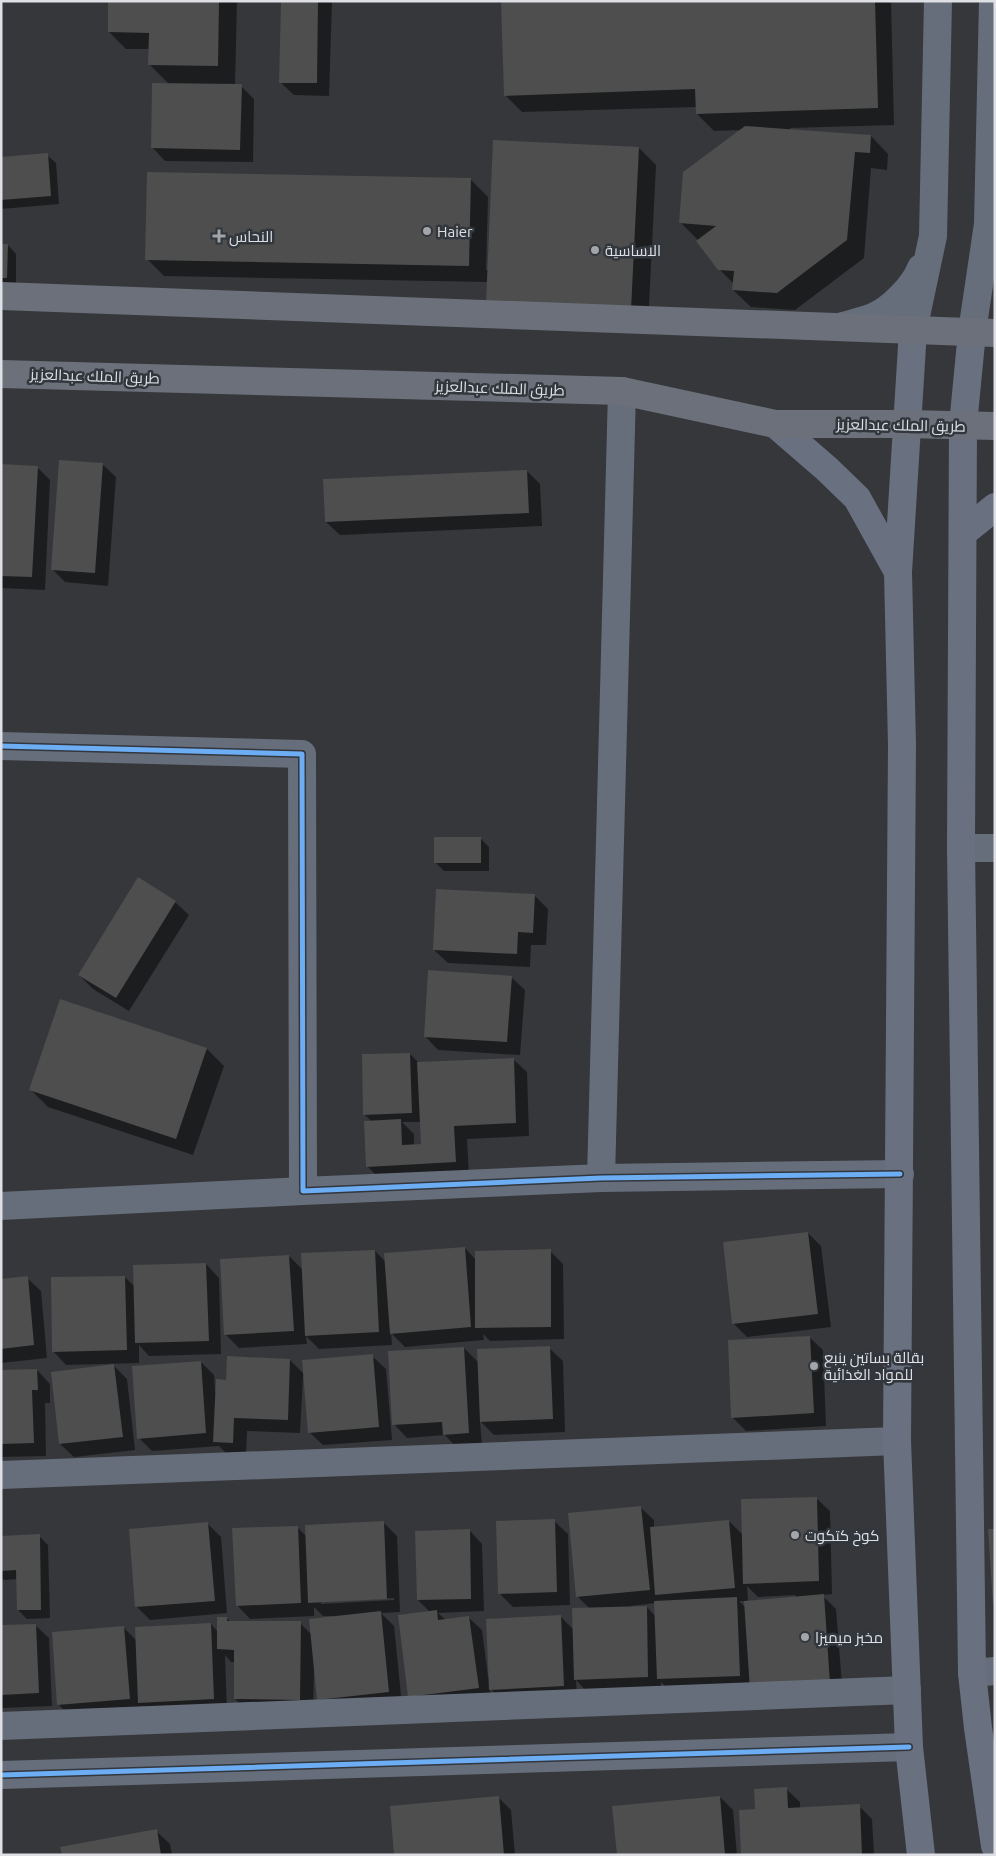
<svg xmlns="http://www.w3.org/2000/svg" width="996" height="1856" font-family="Ubuntu,Cairo,sans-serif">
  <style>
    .shadow { fill: #0007; fill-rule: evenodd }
    .building { fill: #4d4e4d }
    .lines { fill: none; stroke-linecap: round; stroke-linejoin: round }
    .minor { stroke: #676e7b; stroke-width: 28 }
    .tertiary { stroke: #676e7b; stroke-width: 28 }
    .secondary { stroke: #697080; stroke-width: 28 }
    .trunk { stroke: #6b707a; stroke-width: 28 }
    .cycleway-casing { stroke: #32363d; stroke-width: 8 }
    .cycleway { stroke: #6dadf4; stroke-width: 5 }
    .poi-dot { fill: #a3a5a9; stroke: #32363d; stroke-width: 2 }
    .labels { text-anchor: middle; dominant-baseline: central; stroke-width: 5; stroke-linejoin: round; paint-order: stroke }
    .poi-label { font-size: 15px; fill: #dee0e5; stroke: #32363d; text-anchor: start }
    .street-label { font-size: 15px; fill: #dee0e5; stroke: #32363d }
  </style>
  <rect width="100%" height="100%" fill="#35373a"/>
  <path class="shadow" d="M110,1H237L235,85L241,86L254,99L253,162L165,161L152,147L169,84L150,65V49H126L109,32Z
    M282,1H332L329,96L294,95L280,82Z
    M502,1H891L894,125L790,128V130L871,136L888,154L887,170L871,168L864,258L795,310L751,307L733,290L734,284L719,269L699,241L680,222L741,130L714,131L697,114V107L522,112L505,95Z
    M639,148L656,165L648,326L488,282L164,276L147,259L470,179L488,197L486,270H488Z
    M47,155L56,163L59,204L1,209V158Z
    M1,245H8L16,254V287L1,286Z
    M102,464L116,477L108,586L65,582L52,569Z
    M1,466L37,467L50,480L45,590L1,588Z
    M527,471L540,484L542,526L340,535L326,522Z
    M480,838L489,847V871H444L435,862Z
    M534,895L548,909L546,945H531L530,967L448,963L434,950Z
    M175,902L189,915L129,1011L93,989L79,975Z
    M511,977L525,990L520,1055L438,1050L425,1036Z
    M207,1049L224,1066L193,1155L48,1107L30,1089Z
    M410,1054L419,1063L513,1059L527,1072L529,1136L467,1139L469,1175L380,1179L367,1166L372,1122L364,1114ZM402,1122H421L422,1145H414V1134Z
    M808,1233L821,1246L831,1327L747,1337L734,1324Z
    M465,1248L476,1260L550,1251L563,1264L564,1339L490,1341L483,1334L484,1340L405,1347L391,1333L392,1345L319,1349L306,1336L307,1344L239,1348L225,1334L289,1256L303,1270L375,1251L386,1262Z
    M206,1264L219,1278L221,1354L149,1356L139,1345V1363L66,1365L53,1351L125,1277L135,1287Z
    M27,1278L41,1291L47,1358L1,1363V1280Z
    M809,1337L823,1350L826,1426L746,1431L732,1417Z
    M464,1348L479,1363L549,1348L563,1361L565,1432L494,1435L480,1421L482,1446L457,1448L445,1435L407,1438L394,1424Z
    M372,1356L386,1369L392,1440L323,1445L309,1432L305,1376H303L300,1433L247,1431L246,1456L228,1455L219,1446L152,1451L139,1438L201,1362L214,1375L215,1392H217L227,1381L290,1360L305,1375Z
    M113,1365L127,1379L135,1450L74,1457L60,1444Z
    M37,1370L50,1384V1403H45L46,1456L1,1457V1371Z
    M816,1498L830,1511L832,1594L822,1595L836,1609L843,1697L671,1692L661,1682V1690L588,1693L576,1680L577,1699L504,1703L490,1688L491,1701L410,1697L430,1612L418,1600L469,1530L482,1544L484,1611L438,1613L446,1620L468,1617L482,1630L488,1677H490L560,1616L574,1630L590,1609L577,1596L640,1507L654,1520V1527L729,1521L743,1535ZM747,1586L758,1597L795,1595L796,1598L748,1601ZM739,1601H745L746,1608ZM655,1603V1616L647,1607L631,1608V1606Z
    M554,1521L568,1534L570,1605L513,1607L500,1594Z
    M383,1522L397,1536L400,1612L381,1613L394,1626L402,1705L318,1700L315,1671H314L313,1713L248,1712L235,1699V1662H231L225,1655L227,1712L153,1716L142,1705V1712L72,1718L59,1705L123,1627L137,1641L211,1624L218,1632L226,1618L231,1622L300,1623L311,1634L334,1618V1616H323L314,1607V1616L250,1619L237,1605L297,1527L306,1536ZM394,1598V1600L321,1604V1602Z
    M208,1524L221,1537L227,1613L150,1620L136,1606Z
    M39,1536L48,1545L50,1618L27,1619L18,1610V1579L4,1580L1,1577V1537Z
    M1,1589L2,1590V1614H1Z
    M35,1625L49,1638L52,1706L1,1708V1627Z
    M786,1789L800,1802V1809L859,1806L872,1819L874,1855H742L756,1810Z
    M498,1797L511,1810L515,1855H395Z
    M720,1797L733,1810L737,1855H618Z
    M156,1831L170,1844L172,1855H63Z"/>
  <path class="building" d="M108,1H219L218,66L148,65L149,33L108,32Z
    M281,1H318L317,83H279Z
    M501,1H875L878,108L696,114L695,89L504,96Z
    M152,83L242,84L240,150L151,148Z
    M745,126L871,135L870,153L855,152L847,240L777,293L732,290L734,271L718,270L696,241L716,226L679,223L683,172Z
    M493,140L639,147L631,310L486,303Z
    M48,153L51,196L1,200V157Z
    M147,172L471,178L469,266L145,260Z
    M1,244H8L7,278H1Z
    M59,460L103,463L95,573L51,570Z
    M1,464L38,466L32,577L1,576Z
    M527,470L529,513L325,522L323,479Z
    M434,837H481V863H434Z
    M138,877L176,901L116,998L78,975Z
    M436,889L535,894L533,933L518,932L517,954L433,950Z
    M428,970L512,976L507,1042L424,1037Z
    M60,999L207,1048L176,1139L29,1090Z
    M410,1053L412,1113L363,1115L362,1054Z
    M514,1058L516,1123L454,1126L456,1162L366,1167L364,1121L401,1119L402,1145L421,1144L417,1062Z
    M808,1232L818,1314L732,1324L723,1242Z
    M465,1247L471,1327L390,1334L384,1253Z
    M551,1249V1327L475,1328V1251Z
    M375,1250L379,1332L305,1336L301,1253Z
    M289,1255L294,1331L224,1335L220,1259Z
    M206,1263L209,1341L135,1343L133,1265Z
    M28,1276L34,1345L1,1349V1279Z
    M125,1276L127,1350L52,1352L51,1277Z
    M810,1336L814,1413L731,1418L728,1340Z
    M550,1346L553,1419L480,1422L477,1349Z
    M464,1347L469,1433L443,1435L442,1422L392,1425L388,1351Z
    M373,1354L379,1427L308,1433L302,1360Z
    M227,1356L290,1359L288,1420L234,1418L233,1443L213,1442L216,1379L226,1380Z
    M201,1361L206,1433L137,1439L132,1366Z
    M114,1364L123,1437L59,1444L51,1372Z
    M37,1369L38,1390H32L34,1443L1,1444V1370Z
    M817,1497L819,1581L743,1584L741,1499Z
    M641,1506L650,1590L576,1597L568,1513Z
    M555,1519L557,1592L498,1594L496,1521Z
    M729,1520L735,1588L655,1595L650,1527Z
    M384,1521L387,1599L308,1603L305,1525Z
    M208,1522L215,1601L135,1607L129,1529Z
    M298,1526L301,1603L236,1606L232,1528Z
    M470,1529L471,1599L417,1600L415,1531Z
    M988,1529H995V1604H993Z
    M40,1534L41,1610H17L16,1570L1,1571V1536Z
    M824,1594L830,1684L750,1690L744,1601Z
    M737,1597L740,1676L657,1679L654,1601Z
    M647,1606L648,1677L574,1680L572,1608Z
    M437,1610L438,1620L469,1616L479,1688L408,1697L398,1615Z
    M381,1611L389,1692L317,1700L309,1619Z
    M561,1615L564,1686L489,1690L486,1619Z
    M217,1617H227V1621H301L300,1700L234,1699V1650L217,1649Z
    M211,1623L214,1699L138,1703L135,1627Z
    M36,1624L39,1693L1,1695V1625Z
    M124,1626L130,1699L57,1705L52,1632Z
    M787,1787L788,1808L860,1804L862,1855H741L739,1810L755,1809L754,1789Z
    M499,1796L504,1855H394L390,1806Z
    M720,1796L725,1855H617L612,1806Z
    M157,1829L161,1855H62L60,1847Z"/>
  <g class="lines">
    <path class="minor" d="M1,746L302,754L303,1191L601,1178L900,1174
      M961,848H995
      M601,1178L622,391
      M1,1206L303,1191
      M1,1475L897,1441
      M972,1673L995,1671
      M1,1726L907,1690
      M1,1775L909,1747"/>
    <path class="tertiary" d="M843,326C853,323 863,321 873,317C891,310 914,286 921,268
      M913,330L933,236L938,1
      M972,332L988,224L993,1"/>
    <path class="secondary" d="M913,330L898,572L902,745L897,1441L909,1747L921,1855
      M972,332L963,425L961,848L972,1673L978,1728L995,1846
      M775,424L827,469L857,498L898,572
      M963,533L995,507"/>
    <path class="trunk" d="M1,296L995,333
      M1,374L622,391L775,424H906L995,426"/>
    <defs>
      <path id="cycleway" d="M1,746L302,754L303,1191L601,1178L900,1174
        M1,1775L909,1747"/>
    </defs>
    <use href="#cycleway" class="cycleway-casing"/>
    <use href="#cycleway" class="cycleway"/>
  </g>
  <g class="poi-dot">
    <circle cx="427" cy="231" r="5"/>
    <path d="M216.5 228.5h5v5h5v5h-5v5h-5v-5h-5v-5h5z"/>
    <circle cx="595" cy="250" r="5"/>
    <circle cx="814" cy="1366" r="5"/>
    <circle cx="795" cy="1535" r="5"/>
    <circle cx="805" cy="1637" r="5"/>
  </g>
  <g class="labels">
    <g class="poi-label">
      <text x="437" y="231">Haier</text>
      <text x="229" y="236">النحاس</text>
      <text x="605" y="250">الاساسية</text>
      <text x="824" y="1357">بقالة بساتين ينبع<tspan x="824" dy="17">للمواد الغذائية</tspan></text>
      <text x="805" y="1535">كوخ كتكوت</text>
      <text x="815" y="1637">مخبز ميميزا</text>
    </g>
    <g class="street-label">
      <text transform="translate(95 376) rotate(2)">طريق الملك عبدالعزيز</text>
      <text transform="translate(500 388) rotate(2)">طريق الملك عبدالعزيز</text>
      <text transform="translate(901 425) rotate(1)">طريق الملك عبدالعزيز</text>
    </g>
  </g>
  <rect width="996" height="1856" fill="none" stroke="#dee0e5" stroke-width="5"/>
</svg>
